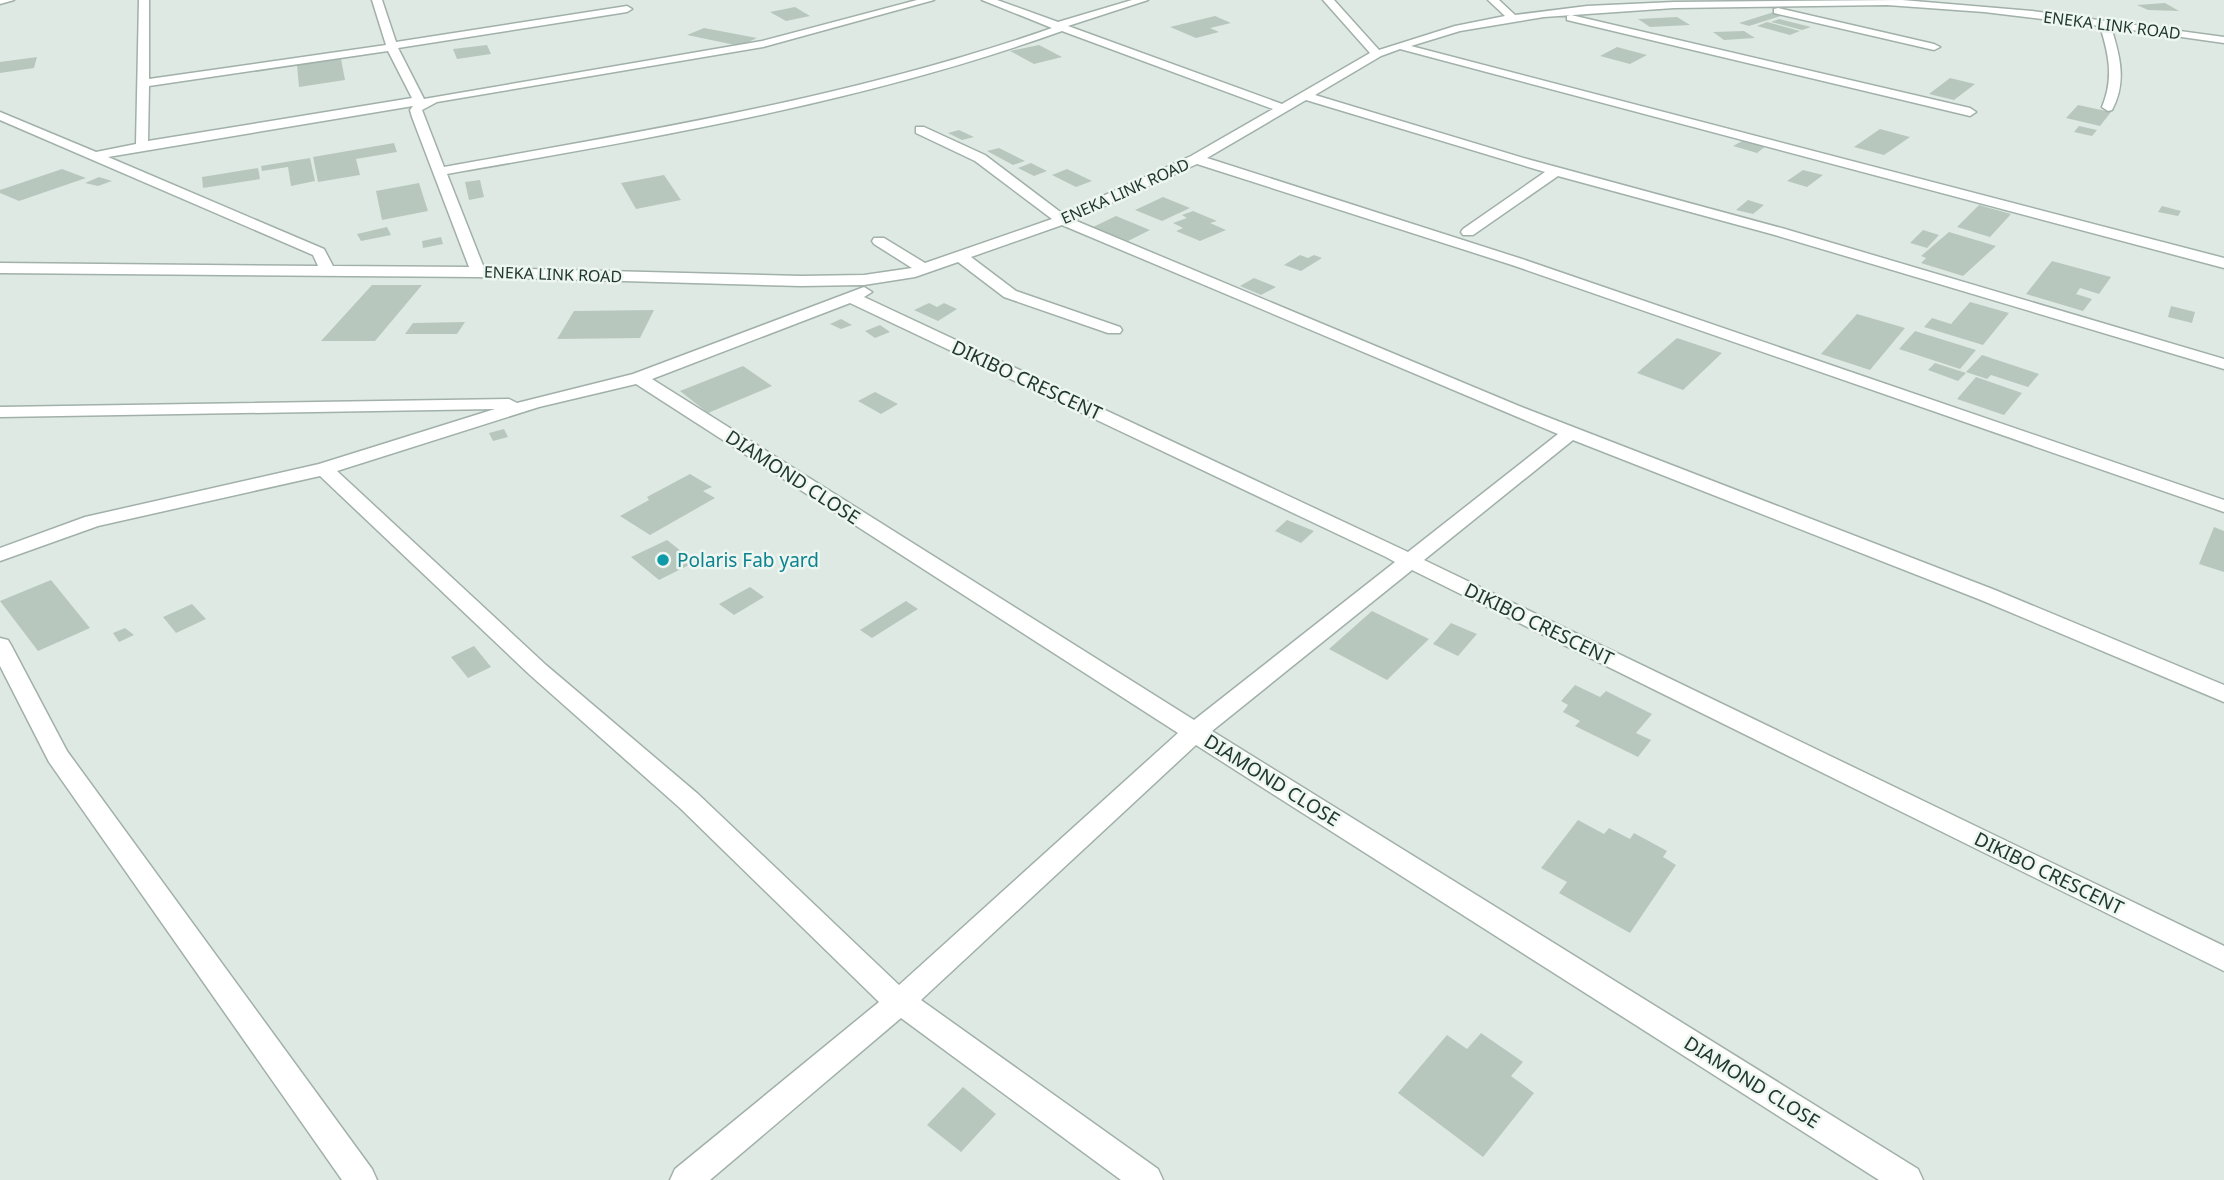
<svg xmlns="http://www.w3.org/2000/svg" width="2224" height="1180" font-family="'Noto Sans',sans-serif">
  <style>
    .building { fill: #b7c7be }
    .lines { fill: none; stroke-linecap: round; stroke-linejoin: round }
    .minor-casing { stroke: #a1b0a9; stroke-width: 3 }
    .minor { fill: #fff; fill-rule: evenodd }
    .culture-dot { fill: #0f9aa8; stroke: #eef6f1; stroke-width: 2.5 }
    .labels { text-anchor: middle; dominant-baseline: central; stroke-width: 5; stroke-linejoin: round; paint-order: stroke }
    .far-street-label { font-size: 16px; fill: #20382e; stroke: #eef6f1 }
    .street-label { font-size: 19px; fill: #20382e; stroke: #eef6f1 }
    .culture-label { font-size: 19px; fill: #0d838f; stroke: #eef6f1; text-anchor: start }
  </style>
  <rect width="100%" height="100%" fill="#dee9e3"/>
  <path class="building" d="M2165,3L2179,11L2148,10L2137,5Z
    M795,7L810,16L786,21L770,12Z
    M1774,12L1784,15L1749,26L1739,23Z
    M1215,16L1231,23L1210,28L1219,32L1196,38L1170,27Z
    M1677,17L1690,25L1650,27L1638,19Z
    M1779,19L1811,27L1802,30L1771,22Z
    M1767,22L1800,31L1790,35L1757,26Z
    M704,28L757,38L740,46L687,35Z
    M1744,31L1755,38L1724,40L1713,32Z
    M487,45L491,54L457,59L453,49Z
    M1039,45L1062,57L1034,64L1010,51Z
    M1617,47L1647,55L1630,64L1600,56Z
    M37,57L34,68L0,73V62Z
    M341,59L345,80L299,87L297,65Z
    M1950,78L1975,84L1954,100L1929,94Z
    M2078,105L2111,112L2100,126L2066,118Z
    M2079,126L2097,130L2092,136L2074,132Z
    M1880,129L1910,137L1884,155L1854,147Z
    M959,130L974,137L962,140L948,133Z
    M1744,140L1766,146L1757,153L1733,146Z
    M394,143L397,152L356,159L360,175L318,182L313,157Z
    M999,148L1025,161L1013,165L987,151Z
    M310,158L315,181L291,186L288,167L262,171L261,166Z
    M1031,163L1047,171L1034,176L1018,168Z
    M258,168L260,179L203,188L202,177Z
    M62,169L86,178L19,201L0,193V190Z
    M1067,169L1092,181L1076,187L1052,175Z
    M1803,170L1823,175L1807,187L1787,181Z
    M664,175L681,200L636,209L621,183Z
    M99,177L112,181L98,186L85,183Z
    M480,180L484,197L469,200L465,182Z
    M419,183L428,211L382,220L376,191Z
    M1163,197L1190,208L1162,221L1135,210Z
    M1748,200L1764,205L1753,214L1736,210Z
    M1979,205L2011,214L1990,237L1957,227Z
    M2162,206L2181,211L2178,216L2158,212Z
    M1193,211L1217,221L1210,223L1226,230L1200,241L1176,231L1183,228L1173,223L1187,218L1182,215Z
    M1116,216L1150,230L1128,241L1093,227Z
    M387,227L391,235L361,241L357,234Z
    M1923,230L1939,235L1927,248L1910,243Z
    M1949,232L1996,246L1963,276L1921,263L1926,258L1921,256Z
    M441,237L443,244L423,248L422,241Z
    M1300,255L1308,258L1314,255L1322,258L1301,271L1284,265Z
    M2052,261L2111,277L2099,294L2080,288L2076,294L2092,299L2083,311L2026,294Z
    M1254,278L1276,287L1261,295L1240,286Z
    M372,285H422L375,341H321Z
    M1970,302L2009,313L1983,345L1924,327L1932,318L1951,324Z
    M929,303L937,307L944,303L957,309L938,321L914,310Z
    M2171,306L2195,312L2192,323L2168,317Z
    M654,310L640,338L557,339L574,311Z
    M1857,314L1905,328L1870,370L1821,354Z
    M841,319L852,325L841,329L830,324Z
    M465,322L457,334H405L413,323Z
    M880,325L890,332L875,338L865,331Z
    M1915,331L1976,350L1960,369L1899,349Z
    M1677,338L1722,353L1683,390L1637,373Z
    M1982,355L2039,374L2028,387L1991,375L1987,379L1966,372Z
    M1935,363L1966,373L1958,381L1928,370Z
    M743,366L772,386L708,413L680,391Z
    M1976,377L2022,393L2004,415L1957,399Z
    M875,392L898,404L881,414L858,401Z
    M504,429L508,437L493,441L489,433Z
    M690,474L712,487L703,491L715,498L650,535L620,516L649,500L647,497Z
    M1287,520L1314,531L1301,543L1275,531Z
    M2214,527L2224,531V572L2199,564Z
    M667,540L695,562L659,580L631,557Z
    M51,580L90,628L38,651L0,601Z
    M750,587L764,597L734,615L719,604Z
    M906,601L918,609L872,638L860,630Z
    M192,604L206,619L176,633L163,617Z
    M1372,611L1429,639L1387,680L1329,649Z
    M1451,623L1477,634L1458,656L1433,644Z
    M125,628L134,635L119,642L113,633Z
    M474,646L491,667L468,678L451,657Z
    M1575,685L1600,697L1606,691L1652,714L1636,733L1651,740L1638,757L1575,726L1580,721L1563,712L1568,705L1561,701Z
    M1578,820L1604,834L1609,828L1630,839L1634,833L1667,851L1663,857L1676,865L1630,933L1559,893L1567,882L1541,868Z
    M1481,1033L1523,1062L1511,1076L1534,1093L1483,1157L1398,1093L1447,1035L1467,1049Z
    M963,1087L996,1114L961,1152L927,1125Z"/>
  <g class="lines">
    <defs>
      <path id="minor" d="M0,0H14L0,4Z
        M139,0H149V79L386,45L372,0H382L396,42L627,6L632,9L627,12L398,48L424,99L762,41L917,0H934L763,47L437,102L422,110L444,167C651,130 854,97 1052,28L982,0H997L1058,22L1132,0H1148L1068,26L1282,104L1370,53L1323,0H1334L1379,50L1455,26L1505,16L1488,0H1499L1515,15L1587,6L1674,2L1902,0L2032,11L2224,37V43L2111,27C2120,56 2127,82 2112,110L2108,111L2102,107C2114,78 2109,55 2100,26L1984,12L1887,5L1674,8L1544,17L1460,31L1411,46L2224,258V268L1400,49L1381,56L1315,95L1527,159L1785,229L2224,359V369L1775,235L1558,176L1473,235H1463L1461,232L1463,229L1545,172L1306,100L1207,158L1522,259L2224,500V512L1512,265L1197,164L1074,220L1519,406L1995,590L2224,685V702L1981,600L1573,440L1424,560L2224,946V971L1412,570L1212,731L1918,1169L1923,1180H1879L1196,745L921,1000L1158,1169L1163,1180H1121L901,1018L710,1180H670L675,1169L879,1002L680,808L530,675L320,476L98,526L0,561V548L85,517L319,464L495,409L0,417V407L509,399L517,403L633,374L864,287L872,292L864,297L1408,552L1558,434L1062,225L971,257L1016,291L1120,327L1122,330L1120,333H1108L1004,297L958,262L915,277L864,285L801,286L478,277L0,273V263L318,266L313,255L0,120V112L96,152L136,144ZM1062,31L1273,109L1191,156L1063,214L985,155L924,127H916V133L975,161L1052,219L925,263L884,238H874L872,241L874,244L912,268L864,275L801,276L484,268L447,174C656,137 861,103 1062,31ZM388,51L412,98L148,141L149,86ZM413,106L410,110L412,117L469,267L333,266L324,249L108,157ZM850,303L1386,557L1395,562L1194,720L652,379ZM636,384L1178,733L899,985L698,794L546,665L337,471L539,407Z
        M1778,8L1934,44L1940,47L1934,50L1774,13V9Z
        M1571,15L1970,108L1976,112L1970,116L1567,20V16Z
        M0,638L8,640L11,645L67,751L372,1169L377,1180H342L49,762L0,666Z"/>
    </defs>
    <use href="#minor" class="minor-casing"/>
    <use href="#minor" class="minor"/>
  </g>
  <circle class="culture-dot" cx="663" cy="560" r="7"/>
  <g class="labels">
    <g class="far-street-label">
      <text transform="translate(2112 25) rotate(7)">ENEKA LINK ROAD</text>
      <text transform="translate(1125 191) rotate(-24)">ENEKA LINK ROAD</text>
      <text transform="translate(553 274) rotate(2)">ENEKA LINK ROAD</text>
    </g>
    <g class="street-label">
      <text transform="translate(1027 380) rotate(25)">DIKIBO CRESCENT</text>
      <text transform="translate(793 477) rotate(33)">DIAMOND CLOSE</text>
      <text transform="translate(1539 624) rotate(26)">DIKIBO CRESCENT</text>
      <text transform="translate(1272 780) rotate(32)">DIAMOND CLOSE</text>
      <text transform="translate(2049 873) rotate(26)">DIKIBO CRESCENT</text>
      <text transform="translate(1752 1082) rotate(32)">DIAMOND CLOSE</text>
    </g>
    <g class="culture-label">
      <text x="677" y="560">Polaris Fab yard</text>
    </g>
  </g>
</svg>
